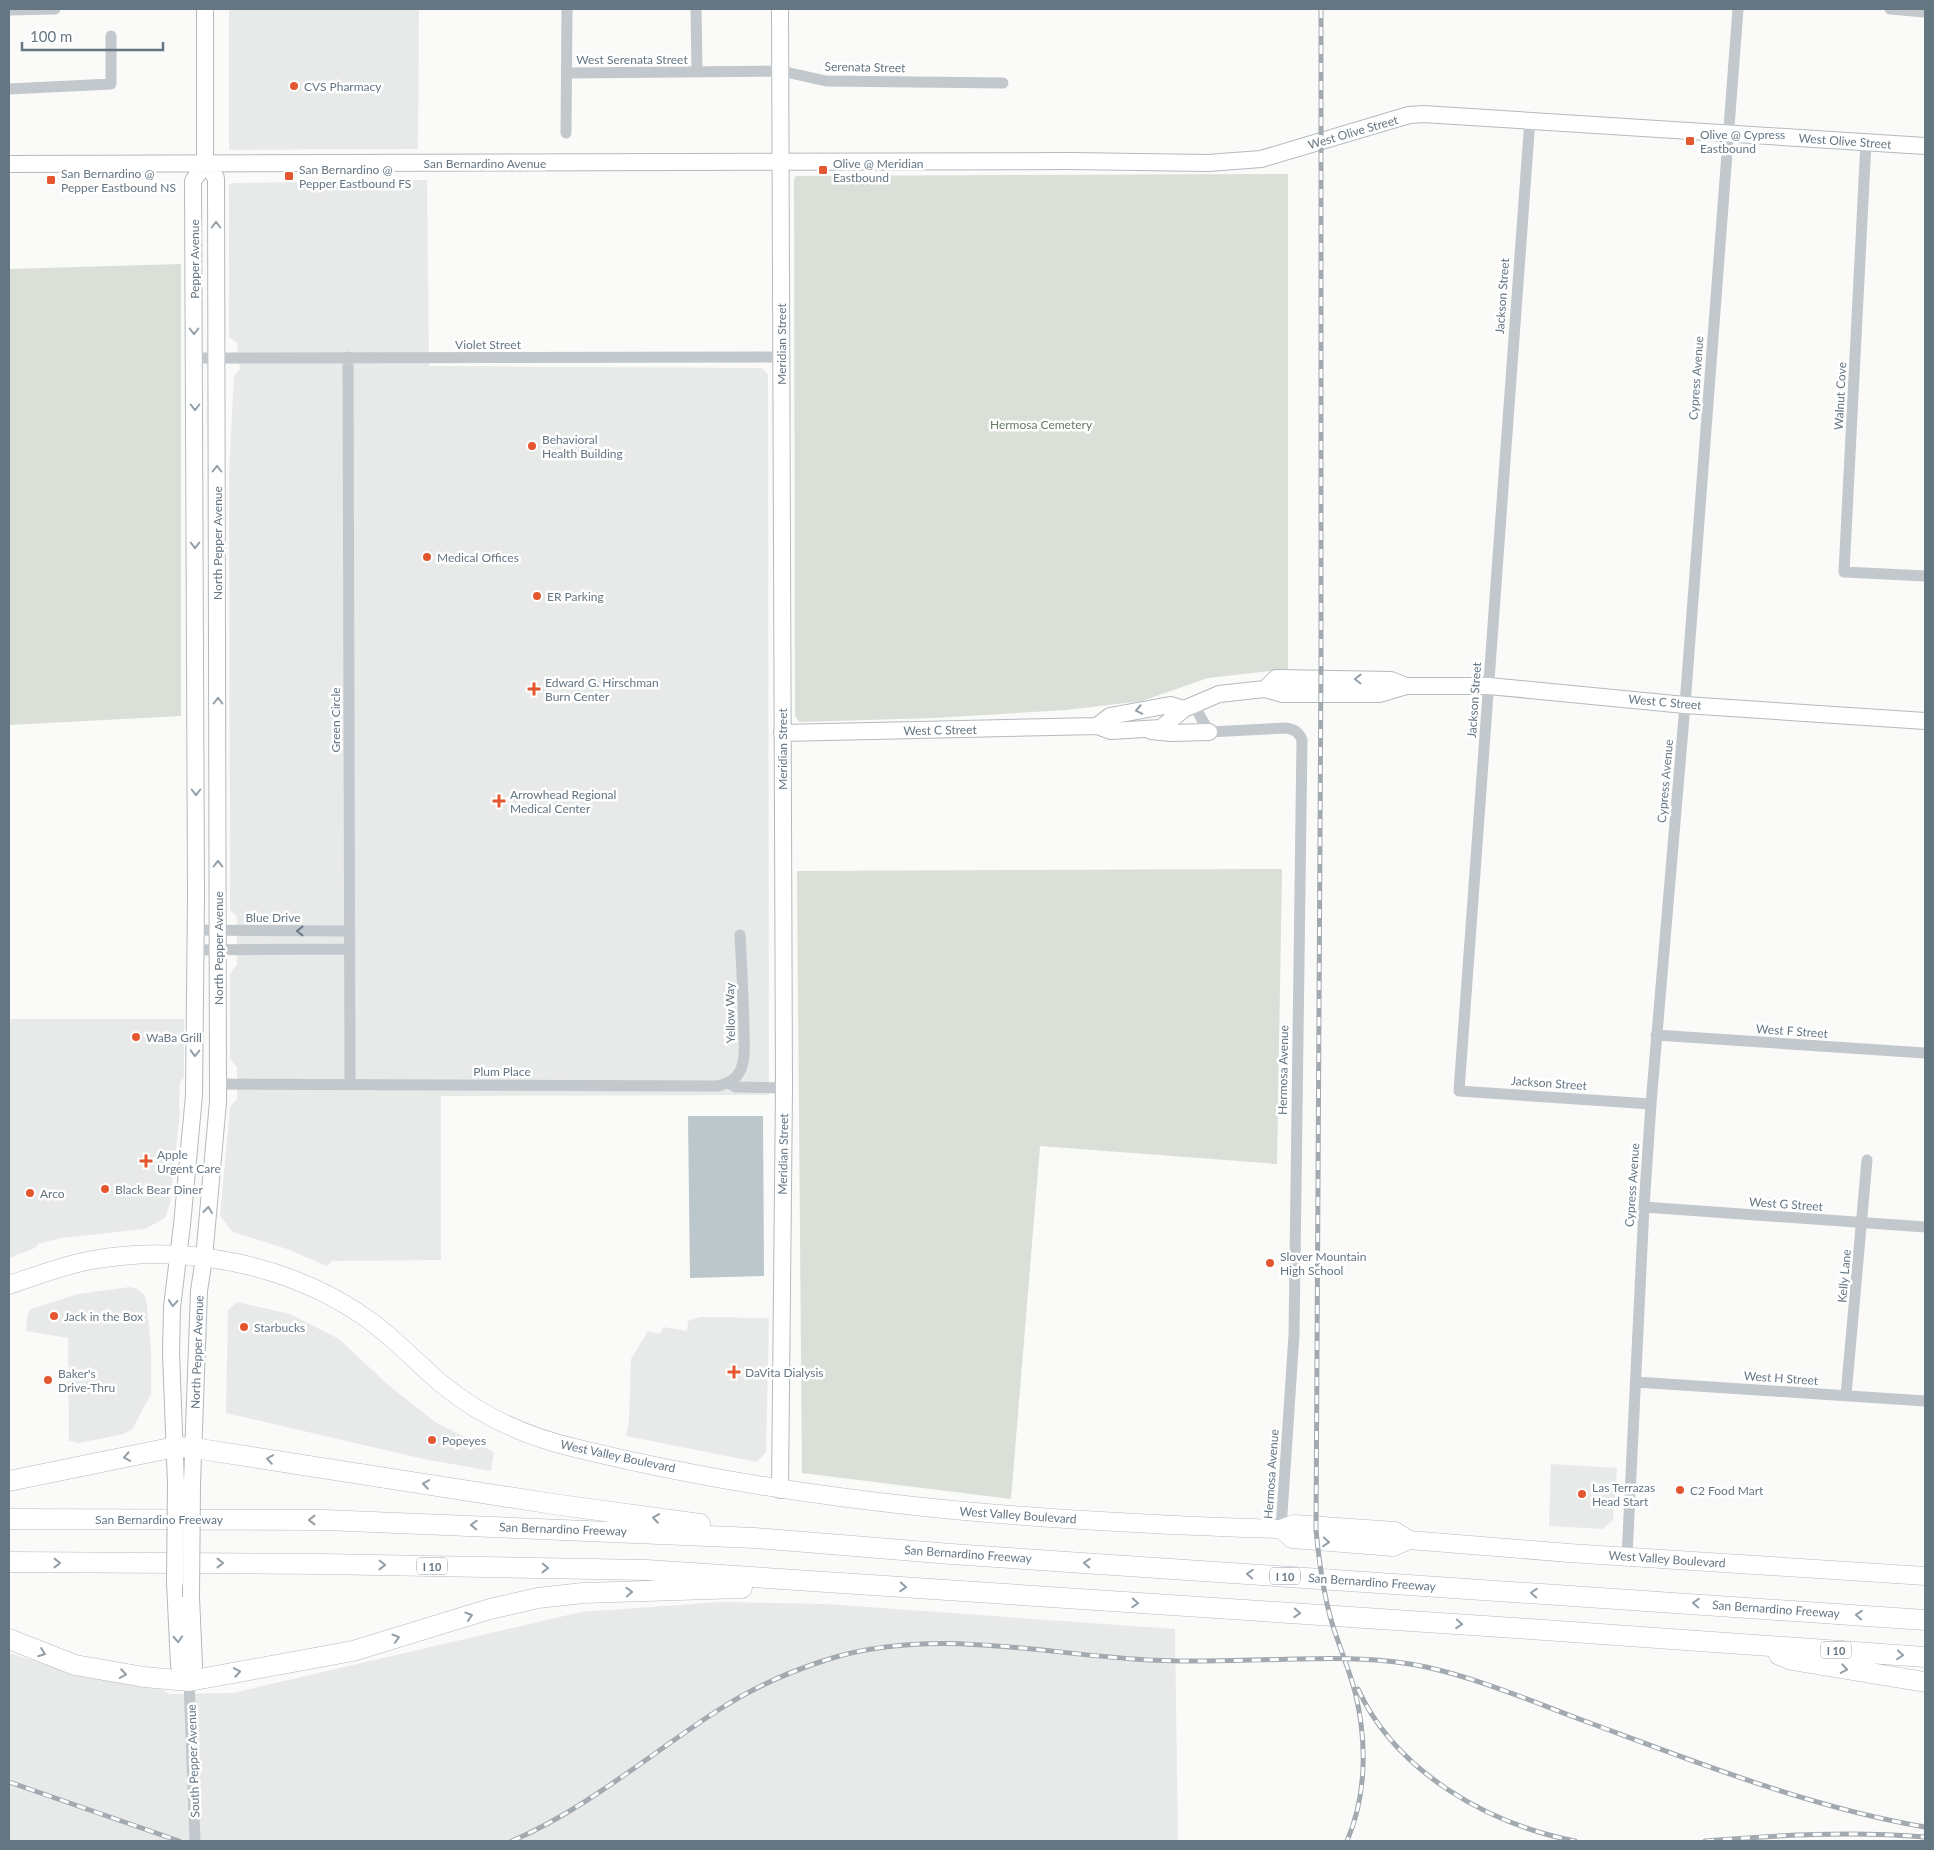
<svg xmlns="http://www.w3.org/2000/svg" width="1934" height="1850" font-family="Lato,sans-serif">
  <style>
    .built { fill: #e8e9e9 }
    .green { fill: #dadfd7 }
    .water { fill: #bbc7cb }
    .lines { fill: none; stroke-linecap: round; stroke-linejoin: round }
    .secondary-casing { stroke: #b3babf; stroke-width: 18 }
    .primary-casing { stroke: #b5babe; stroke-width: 19 }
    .highway-casing { stroke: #b4b9bd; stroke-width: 21 }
    .street { stroke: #c3c8cc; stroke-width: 11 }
    .secondary { stroke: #fff; stroke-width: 16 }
    .primary { stroke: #fff; stroke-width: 18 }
    .highway { stroke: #fff; stroke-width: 20 }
    .rail-casing { stroke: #a2aab0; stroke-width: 5 }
    .rail { stroke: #fff; stroke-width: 3; stroke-dasharray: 9; stroke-linecap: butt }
    .secondary-bridge-casing { stroke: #b3babf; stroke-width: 18; stroke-linecap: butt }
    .secondary-bridge { stroke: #fff; stroke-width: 16 }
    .oneway { stroke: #939fa8 }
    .oneway2 { stroke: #6a7a87 }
    .poi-dot { fill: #e4572e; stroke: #fff; stroke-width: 2 }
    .labels { text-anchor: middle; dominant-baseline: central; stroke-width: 5; stroke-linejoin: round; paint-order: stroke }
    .shield { fill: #fff; stroke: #939fa8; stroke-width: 1 }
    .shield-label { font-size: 11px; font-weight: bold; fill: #657683 }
    .street-label { font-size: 12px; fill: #657683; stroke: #fff }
    .poi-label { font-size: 12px; fill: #657683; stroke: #fff; text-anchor: start }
    .park-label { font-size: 12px; fill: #687a64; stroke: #fff }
  </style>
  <rect width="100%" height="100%" fill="#fafaf8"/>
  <path class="built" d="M229,9H419L418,149L229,150Z
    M427,180L429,366L762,368L768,374L769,1095L441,1096V1260L332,1261L327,1266L287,1249L233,1232L220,1216L230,1107L237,1099V1068L230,1058V974L237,964V916L230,910L229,473L234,376L240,369L237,343L229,337V185L233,183Z
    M9,1019H184V1078L180,1082L179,1107L180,1113L170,1202L165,1218L145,1229L61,1238L38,1244L35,1248L9,1258Z
    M130,1287L138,1289L145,1296L147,1306L151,1350V1394L133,1428L124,1434L79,1443L69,1441L68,1338L26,1331L27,1316L31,1309L78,1294Z
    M237,1302L290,1314L339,1339L386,1383L435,1422L494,1452L491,1471L424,1459L226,1413L228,1310Z
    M700,1317L769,1318L766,1452L757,1462L626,1436L629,1420L631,1359L648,1331L660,1334L663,1327L687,1331L688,1321Z
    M1551,1464L1617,1468L1613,1520L1603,1529L1549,1526Z
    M721,1602L825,1604L1175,1629L1178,1841H9V1653L77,1674L163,1690L169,1694L233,1693L581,1612Z"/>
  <path class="green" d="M1288,174V669L1208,678L1142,701L1066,710L934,718L799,722L795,715L794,179L796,176Z
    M181,264V716L9,725V269Z
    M1282,869L1277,1164L1040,1146L1011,1499L802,1473L797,871Z"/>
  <path class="water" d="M688,1116H763L764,1276L690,1278Z"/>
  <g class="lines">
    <defs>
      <path id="secondary" d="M9,164L1070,161L1208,163L1261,159L1409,115L1423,114L1925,146
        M1265,689L1276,678L1391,680L1406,686
        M1097,726L1110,716L1170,705L1184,709
        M1151,731L1171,733L1209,732
        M782,733L1097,726L1111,731L1161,728L1184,709L1219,694L1265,689L1283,694H1379L1406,686H1489L1685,705L1925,721
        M192,1483L199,1291L204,1258L218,1102L216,178L205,163
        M176,1484L171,1353L172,1307L182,1225L194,1095L196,896L193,181L205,163V9
        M780,1490L784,1088L780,9
        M175,1582L179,1665L189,1681
        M189,1681L194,1665L191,1597"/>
      <path id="primary" d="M9,1285C36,1276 63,1265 92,1260C187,1243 295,1265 373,1323C398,1342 419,1365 443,1385C481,1416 528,1437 575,1448C806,1505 1044,1522 1281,1529L1294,1524L1395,1531L1409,1540
        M1281,1529L1292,1539L1393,1547L1409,1540L1569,1553L1925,1576"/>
      <path id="highway" d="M9,1481L175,1447L194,1448L553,1504L700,1524
        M9,1519L325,1520L755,1538L951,1554L1925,1620
        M9,1562L322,1564L647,1570L1530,1629L1925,1657
        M9,1639L75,1665L144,1677L189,1681L353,1651L490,1609L538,1598L583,1593L742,1588
        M1779,1655L1792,1660L1925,1682"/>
    </defs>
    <use href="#secondary" class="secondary-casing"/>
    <use href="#primary" class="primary-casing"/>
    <use href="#highway" class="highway-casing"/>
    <path class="street" d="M696,9L697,72
      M1890,9L1925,12
      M9,10L55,9
      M567,73L781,71L826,81L1003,83
      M9,89L111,84V36
      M1530,119L1459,1091L1651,1104
      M566,133L567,9
      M1866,142L1844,572L1925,576
      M348,357L350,1083
      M195,358L781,357
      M1194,705L1209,732L1286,728C1294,729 1299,732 1302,740L1294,1335L1281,1529
      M196,930L349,931
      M196,950L349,949
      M1656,1035L1925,1053
      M728,1083L736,1087L784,1088
      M218,1084L718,1086C727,1083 736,1080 740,1071C746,1059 744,1043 744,1029C743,998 742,967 740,935
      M1644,1207L1925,1227
      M1636,1382L1925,1401
      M1846,1395L1867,1160
      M1627,1557L1644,1207L1651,1104L1685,705L1738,9
      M189,1681L195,1841"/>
    <use href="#secondary" class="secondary"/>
    <use href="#primary" class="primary"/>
    <use href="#highway" class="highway"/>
    <defs>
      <path id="rail" d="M1321,9V662L1316,1530C1319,1561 1323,1593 1332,1623C1339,1646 1349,1669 1355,1692C1367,1740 1367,1795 1347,1841
        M1358,1689C1396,1772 1488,1824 1575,1841
        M9,1782L179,1841
        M512,1841C588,1808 651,1753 720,1709C754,1687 791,1671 829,1659C930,1628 1032,1652 1134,1659C1189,1663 1244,1660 1299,1659C1342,1658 1384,1658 1426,1667C1480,1679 1531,1701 1582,1720C1693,1761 1808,1807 1925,1827
        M1705,1841C1779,1835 1851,1831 1925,1837"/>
    </defs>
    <use href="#rail" class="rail-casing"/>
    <use href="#rail" class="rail"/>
    <defs>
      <path id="secondary-bridge" d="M175,1582L176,1484
        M191,1597L192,1483"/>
    </defs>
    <use href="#secondary-bridge" class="secondary-bridge-casing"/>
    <use href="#secondary-bridge" class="secondary-bridge"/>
  </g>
  <defs><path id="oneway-chevron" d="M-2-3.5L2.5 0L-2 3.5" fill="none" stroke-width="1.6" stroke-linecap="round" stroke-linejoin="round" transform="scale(1.25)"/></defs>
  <g class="oneway">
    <use href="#oneway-chevron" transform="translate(216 225) rotate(-90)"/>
    <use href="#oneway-chevron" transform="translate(194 331) rotate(90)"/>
    <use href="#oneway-chevron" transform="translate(195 407) rotate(90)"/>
    <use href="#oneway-chevron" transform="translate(217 469) rotate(-90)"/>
    <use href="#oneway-chevron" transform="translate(195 545) rotate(90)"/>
    <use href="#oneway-chevron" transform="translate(1358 679) rotate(-179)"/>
    <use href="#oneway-chevron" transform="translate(218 701) rotate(-90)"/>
    <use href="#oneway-chevron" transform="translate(1139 710) rotate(169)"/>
    <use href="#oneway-chevron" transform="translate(196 792) rotate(90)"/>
    <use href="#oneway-chevron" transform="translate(218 864) rotate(-90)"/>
    <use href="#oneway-chevron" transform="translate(195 1053) rotate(91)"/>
    <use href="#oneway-chevron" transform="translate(208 1210) rotate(-84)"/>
    <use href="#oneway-chevron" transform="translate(173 1303) rotate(95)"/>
    <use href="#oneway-chevron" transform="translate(127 1457) rotate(169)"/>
    <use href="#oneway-chevron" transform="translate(270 1459) rotate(-171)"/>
    <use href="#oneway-chevron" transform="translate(426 1484) rotate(-171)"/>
    <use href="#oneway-chevron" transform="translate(656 1518) rotate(-172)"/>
    <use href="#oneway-chevron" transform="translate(312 1520) rotate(-180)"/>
    <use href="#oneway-chevron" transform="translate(474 1525) rotate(-178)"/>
    <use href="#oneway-chevron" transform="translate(1326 1542) rotate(4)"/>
    <use href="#oneway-chevron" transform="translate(57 1563)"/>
    <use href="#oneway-chevron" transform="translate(220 1563)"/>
    <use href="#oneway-chevron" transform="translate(1087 1563) rotate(-176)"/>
    <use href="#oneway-chevron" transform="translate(382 1565) rotate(1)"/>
    <use href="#oneway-chevron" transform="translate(545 1568) rotate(1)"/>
    <use href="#oneway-chevron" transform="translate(1250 1574) rotate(-176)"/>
    <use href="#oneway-chevron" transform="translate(903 1587) rotate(4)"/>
    <use href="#oneway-chevron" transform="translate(629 1592) rotate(-2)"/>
    <use href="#oneway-chevron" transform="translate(1534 1593) rotate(-176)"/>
    <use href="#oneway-chevron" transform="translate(1135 1603) rotate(4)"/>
    <use href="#oneway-chevron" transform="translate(1696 1603) rotate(-176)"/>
    <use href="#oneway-chevron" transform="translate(1297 1613) rotate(4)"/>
    <use href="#oneway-chevron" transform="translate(1859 1615) rotate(-176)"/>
    <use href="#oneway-chevron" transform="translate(469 1616) rotate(-18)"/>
    <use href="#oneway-chevron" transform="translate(1459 1624) rotate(4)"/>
    <use href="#oneway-chevron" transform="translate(396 1638) rotate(-16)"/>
    <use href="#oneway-chevron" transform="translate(178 1639) rotate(87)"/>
    <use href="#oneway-chevron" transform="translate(42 1653) rotate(20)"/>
    <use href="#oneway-chevron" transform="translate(1900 1655) rotate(5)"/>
    <use href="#oneway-chevron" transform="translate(1844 1669) rotate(10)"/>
    <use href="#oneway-chevron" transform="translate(237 1672) rotate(-10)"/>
    <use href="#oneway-chevron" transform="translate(123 1674) rotate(9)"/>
  </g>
  <use class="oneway2" href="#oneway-chevron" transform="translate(300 931) rotate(-180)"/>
  <g class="poi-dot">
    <circle cx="294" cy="86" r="5"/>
    <rect x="1685" y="136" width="10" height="10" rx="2.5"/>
    <rect x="818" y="165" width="10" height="10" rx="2.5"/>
    <rect x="284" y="171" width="10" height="10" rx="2.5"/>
    <rect x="46" y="175" width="10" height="10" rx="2.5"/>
    <circle cx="532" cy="446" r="5"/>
    <circle cx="427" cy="557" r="5"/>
    <circle cx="537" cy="596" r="5"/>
    <path d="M531.5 681.5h5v5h5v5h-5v5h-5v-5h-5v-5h5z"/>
    <path d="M496.5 793.5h5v5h5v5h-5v5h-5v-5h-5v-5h5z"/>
    <circle cx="136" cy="1037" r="5"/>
    <path d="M143.5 1153.5h5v5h5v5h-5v5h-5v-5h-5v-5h5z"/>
    <circle cx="105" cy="1189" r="5"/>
    <circle cx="30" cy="1193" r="5"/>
    <circle cx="1270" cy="1263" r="5"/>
    <circle cx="54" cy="1316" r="5"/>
    <circle cx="244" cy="1327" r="5"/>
    <path d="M731.5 1364.5h5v5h5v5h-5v5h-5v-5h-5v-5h5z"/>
    <circle cx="48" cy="1380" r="5"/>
    <circle cx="432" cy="1440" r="5"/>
    <circle cx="1680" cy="1490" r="5"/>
    <circle cx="1582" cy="1494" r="5"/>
  </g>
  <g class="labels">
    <g class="shield">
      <rect x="417" y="1557.5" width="30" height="17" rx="4"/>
      <rect x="1270" y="1567.5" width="30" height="17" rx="4"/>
      <rect x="1821" y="1641.5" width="30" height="17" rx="4"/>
    </g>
    <g class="shield-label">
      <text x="432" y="1566">I 10</text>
      <text x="1285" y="1576">I 10</text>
      <text x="1836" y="1650">I 10</text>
    </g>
    <g class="street-label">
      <text x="632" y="59">West Serenata Street</text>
      <text transform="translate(865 67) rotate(1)">Serenata Street</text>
      <text transform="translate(1353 132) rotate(-16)">West Olive Street</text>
      <text transform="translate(1845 141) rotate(4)">West Olive Street</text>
      <text x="485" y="163">San Bernardino Avenue</text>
      <text transform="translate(194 259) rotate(-90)">Pepper Avenue</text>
      <text transform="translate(1502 296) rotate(-86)">Jackson Street</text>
      <text x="488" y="344">Violet Street</text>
      <text transform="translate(781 344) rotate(-90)">Meridian Street</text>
      <text transform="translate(1696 378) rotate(-86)">Cypress Avenue</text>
      <text transform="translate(1840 396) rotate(-87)">Walnut Cove</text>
      <text transform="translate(217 543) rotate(-90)">North Pepper Avenue</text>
      <text transform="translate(1474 700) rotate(-86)">Jackson Street</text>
      <text transform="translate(1665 702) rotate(5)">West C Street</text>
      <text transform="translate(335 720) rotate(-90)">Green Circle</text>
      <text transform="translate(940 730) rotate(-1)">West C Street</text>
      <text transform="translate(782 749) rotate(-90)">Meridian Street</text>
      <text transform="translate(1665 781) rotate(-85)">Cypress Avenue</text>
      <text x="273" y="917">Blue Drive</text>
      <text transform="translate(218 948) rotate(-90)">North Pepper Avenue</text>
      <text transform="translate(730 1013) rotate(-91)">Yellow Way</text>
      <text transform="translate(1792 1031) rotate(4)">West F Street</text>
      <text transform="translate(1283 1070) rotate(-89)">Hermosa Avenue</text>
      <text x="502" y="1071">Plum Place</text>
      <text transform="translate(1549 1083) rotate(4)">Jackson Street</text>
      <text transform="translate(783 1154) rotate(-89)">Meridian Street</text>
      <text transform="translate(1632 1185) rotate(-86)">Cypress Avenue</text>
      <text transform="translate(1786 1204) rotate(4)">West G Street</text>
      <text transform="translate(1844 1276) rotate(-85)">Kelly Lane</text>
      <text transform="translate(197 1352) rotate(-88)">North Pepper Avenue</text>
      <text transform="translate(1781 1378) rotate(4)">West H Street</text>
      <text transform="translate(618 1456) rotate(12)">West Valley Boulevard</text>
      <text transform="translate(1271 1474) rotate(-86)">Hermosa Avenue</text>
      <text transform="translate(1018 1515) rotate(4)">West Valley Boulevard</text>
      <text x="159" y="1519">San Bernardino Freeway</text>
      <text transform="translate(563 1529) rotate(2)">San Bernardino Freeway</text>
      <text transform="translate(968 1554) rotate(4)">San Bernardino Freeway</text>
      <text transform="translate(1667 1559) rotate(4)">West Valley Boulevard</text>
      <text transform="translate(1372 1582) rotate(4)">San Bernardino Freeway</text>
      <text transform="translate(1776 1609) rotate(4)">San Bernardino Freeway</text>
      <text transform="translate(193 1761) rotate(-92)">South Pepper Avenue</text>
    </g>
    <g class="poi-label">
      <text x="304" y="86">CVS Pharmacy</text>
      <text x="1700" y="134">Olive @ Cypress<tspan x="1700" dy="14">Eastbound</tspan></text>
      <text x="833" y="163">Olive @ Meridian<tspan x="833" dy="14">Eastbound</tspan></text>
      <text x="299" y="169">San Bernardino @<tspan x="299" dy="14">Pepper Eastbound FS</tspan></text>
      <text x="61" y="173">San Bernardino @<tspan x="61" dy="14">Pepper Eastbound NS</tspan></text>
      <text x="542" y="439">Behavioral<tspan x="542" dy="14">Health Building</tspan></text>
      <text x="437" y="557">Medical Offices</text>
      <text x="547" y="596">ER Parking</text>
      <text x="545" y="682">Edward G. Hirschman<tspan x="545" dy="14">Burn Center</tspan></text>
      <text x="510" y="794">Arrowhead Regional<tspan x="510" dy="14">Medical Center</tspan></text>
      <text x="146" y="1037">WaBa Grill</text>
      <text x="157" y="1154">Apple<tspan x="157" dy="14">Urgent Care</tspan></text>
      <text x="115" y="1189">Black Bear Diner</text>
      <text x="40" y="1193">Arco</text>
      <text x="1280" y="1256">Slover Mountain<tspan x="1280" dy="14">High School</tspan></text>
      <text x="64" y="1316">Jack in the Box</text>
      <text x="254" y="1327">Starbucks</text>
      <text x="745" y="1372">DaVita Dialysis</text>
      <text x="58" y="1373">Baker's<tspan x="58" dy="14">Drive-Thru</tspan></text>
      <text x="442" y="1440">Popeyes</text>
      <text x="1592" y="1487">Las Terrazas<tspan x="1592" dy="14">Head Start</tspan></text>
      <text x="1690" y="1490">C2 Food Mart</text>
    </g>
    <g class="park-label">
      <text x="1041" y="424">Hermosa Cemetery</text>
    </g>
  </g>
  <rect width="1934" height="1850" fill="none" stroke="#657683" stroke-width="20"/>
  <path d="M22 42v8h141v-8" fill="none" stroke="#657683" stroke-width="2.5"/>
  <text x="30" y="42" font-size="15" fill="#657683" stroke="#ffffff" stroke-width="4" paint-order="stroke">100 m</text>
</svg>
